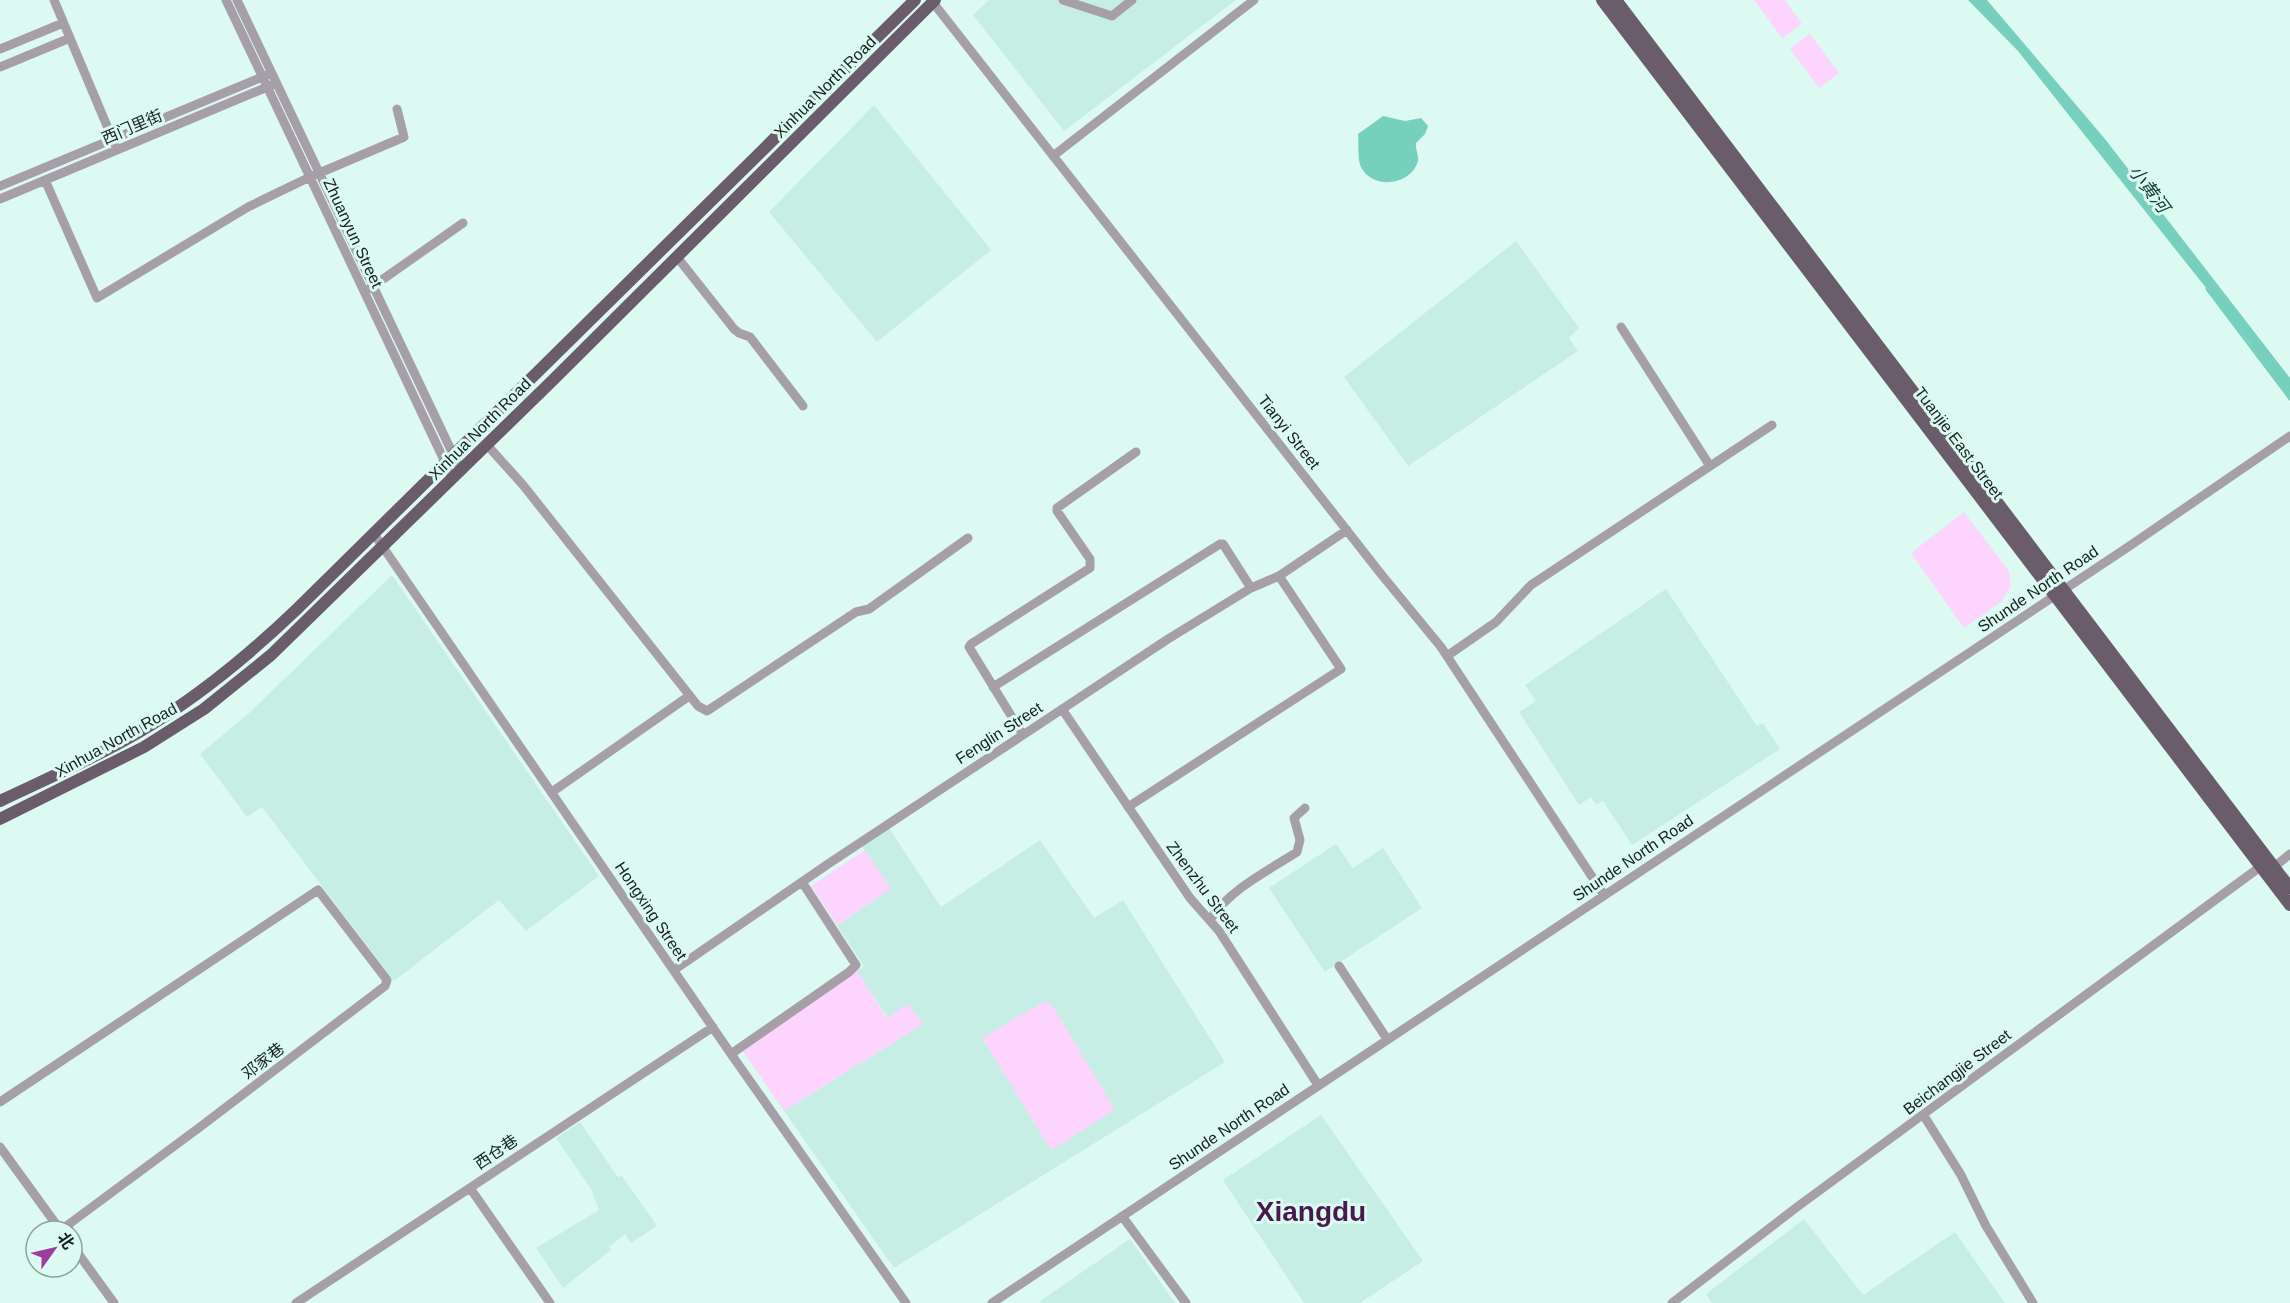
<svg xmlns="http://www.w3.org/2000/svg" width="2290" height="1303" font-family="Arial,'Noto Sans SC',sans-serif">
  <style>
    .built { fill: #c7eee5 }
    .green { fill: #fdd4fe }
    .water { fill: #77d0be }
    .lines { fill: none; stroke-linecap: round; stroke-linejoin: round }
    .stream { stroke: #77d0be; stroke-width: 3 }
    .minor { stroke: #a79fa7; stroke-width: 9 }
    .major { stroke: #6a5c6a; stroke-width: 12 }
    .labels { text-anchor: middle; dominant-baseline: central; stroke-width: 6; stroke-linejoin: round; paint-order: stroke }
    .street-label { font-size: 16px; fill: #15201d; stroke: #dcfaf2 }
    .water-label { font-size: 18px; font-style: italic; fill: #174039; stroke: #dcfaf2 }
    .town-label { font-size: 28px; font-weight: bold; fill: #48194b; stroke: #dcfaf2 }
  </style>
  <rect width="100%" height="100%" fill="#dcfaf2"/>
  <path class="built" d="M989,0H1236L1064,131L973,15Z
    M874,105L991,250L877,342L769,212Z
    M1516,241L1579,328L1569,338L1578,351L1408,466L1344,377Z
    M392,575L599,876L526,931L499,900L394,981L262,807L247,817L200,754L249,713Z
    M1666,589L1757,726L1763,723L1780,749L1632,845L1603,801L1596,805L1591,797L1579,805L1519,712L1536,701L1525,685Z
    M889,828L941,907L1040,840L1094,918L1123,900L1225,1062L894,1268L784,1111L923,1024L888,1018L857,971L864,966L837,925L890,889L862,846Z
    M1336,844L1353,868L1383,848L1422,908L1325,972L1269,888Z
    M1321,1115L1423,1261L1360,1303H1304L1223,1180Z
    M580,1122L618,1177L622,1176L657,1226L631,1243L625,1234L609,1247L611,1250L563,1288L536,1248L599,1210L591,1189L556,1138Z
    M1804,1219L1863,1295L1955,1232L2005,1303H1712L1706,1294Z
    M1130,1239L1175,1303H1041L1040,1301Z"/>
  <path class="green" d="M1754,0H1785L1802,24L1782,38Z
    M1810,34L1839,73L1819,88L1790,49Z
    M1964,512L2005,566L2009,572L2011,586L2001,602L1964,628L1911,553Z
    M865,850L891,889L837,925L811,886Z
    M857,971L887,1018L909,1004L923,1024L784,1111L742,1050Z
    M1045,1001L1053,1007L1113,1106V1110L1110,1113L1051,1150L982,1038Z"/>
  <path class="water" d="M1968,0H1987L2105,139L2290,378V399L2249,342L2018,51Z
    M1383,116L1405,121L1421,118L1428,126L1425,134L1416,143C1415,149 1419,155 1418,161C1411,186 1372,190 1361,167C1357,158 1359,144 1358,134Z"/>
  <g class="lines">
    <path class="stream" d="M2207,289L2290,399"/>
    <path class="minor" d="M54,0L115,145
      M226,0L453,479
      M237,0L461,471
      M931,0L1381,574L1441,647L1604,895
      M1063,0L1112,16L1132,0
      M0,49L63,23
      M0,67L70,38
      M1053,156L1254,0
      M45,180L97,298L248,207L310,177L404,137L397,109
      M0,186L267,75
      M0,199L272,85
      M677,257L734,329L739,333L750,337L803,406
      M369,289L463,223
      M1621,327L1710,466
      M487,445L523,485L698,706L707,711L856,612L869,609L968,538
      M374,534L731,1054L906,1303
      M1447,656L1496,622L1531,585L1772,425
      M993,687L1220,544H1223L1251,588
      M1062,709L1190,898L1219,931L1318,1085
      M1023,735L969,647L971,644L1090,568V559L1057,511V508L1136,452
      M552,792L689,696
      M1128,807L1341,669L1279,576
      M2274,867L2290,854
      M1210,920C1230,889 1266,872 1297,852L1300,840L1294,818L1305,808
      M1339,966L1387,1039
      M674,970L828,864L1168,639L1251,588L1279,576L1347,530
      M731,1054L849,972L856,965L802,882
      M0,1102L318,890L387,980L385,986L200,1127L61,1230
      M1924,1116L1961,1175L1986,1226L2033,1303
      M0,1147L61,1231
      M470,1188L550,1303
      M1122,1216L1186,1303
      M72,1245L114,1303
      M296,1303L713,1027
      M992,1303L2128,547L2290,436
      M1672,1303L1797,1207L2260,867"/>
    <path class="major" d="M1602,0L2290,905
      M1616,0L2290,888
      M0,801C46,779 95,758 139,732C197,698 249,655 297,609L915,0
      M0,819L144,747L204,709L271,655L553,380L935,0"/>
  </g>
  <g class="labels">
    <g class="street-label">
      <text transform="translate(825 87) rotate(-45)">Xinhua North Road</text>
      <text transform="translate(132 127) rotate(-23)">西门里街</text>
      <text transform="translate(353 233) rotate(65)">Zhuanyun Street</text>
      <text transform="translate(480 429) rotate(-45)">Xinhua North Road</text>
      <text transform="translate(1289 432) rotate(52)">Tianyi Street</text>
      <text transform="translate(1959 443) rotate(53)">Tuanjie East Street</text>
      <text transform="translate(2038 589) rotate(-34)">Shunde North Road</text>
      <text transform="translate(999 733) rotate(-33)">Fenglin Street</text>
      <text transform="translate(116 740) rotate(-29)">Xinhua North Road</text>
      <text transform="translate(1633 858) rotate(-34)">Shunde North Road</text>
      <text transform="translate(1203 887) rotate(53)">Zhenzhu Street</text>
      <text transform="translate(651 911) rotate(56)">Hongxing Street</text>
      <text transform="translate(263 1061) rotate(-38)">邓家巷</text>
      <text transform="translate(1957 1072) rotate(-37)">Beichangjie Street</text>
      <text transform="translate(1229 1127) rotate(-34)">Shunde North Road</text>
      <text transform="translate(496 1152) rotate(-34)">西仓巷</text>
    </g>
    <g class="water-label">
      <text transform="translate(2149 189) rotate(53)">小黄河</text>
    </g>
    <g class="town-label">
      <text x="1311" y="1211">Xiangdu</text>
    </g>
  </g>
  <g transform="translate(54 1249) rotate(56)"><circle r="28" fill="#dcfaf2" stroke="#8ca39d" stroke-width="1.5"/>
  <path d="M0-4.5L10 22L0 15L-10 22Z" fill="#9e3ba2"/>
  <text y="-9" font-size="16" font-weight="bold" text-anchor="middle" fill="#15201d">北</text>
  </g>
</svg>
